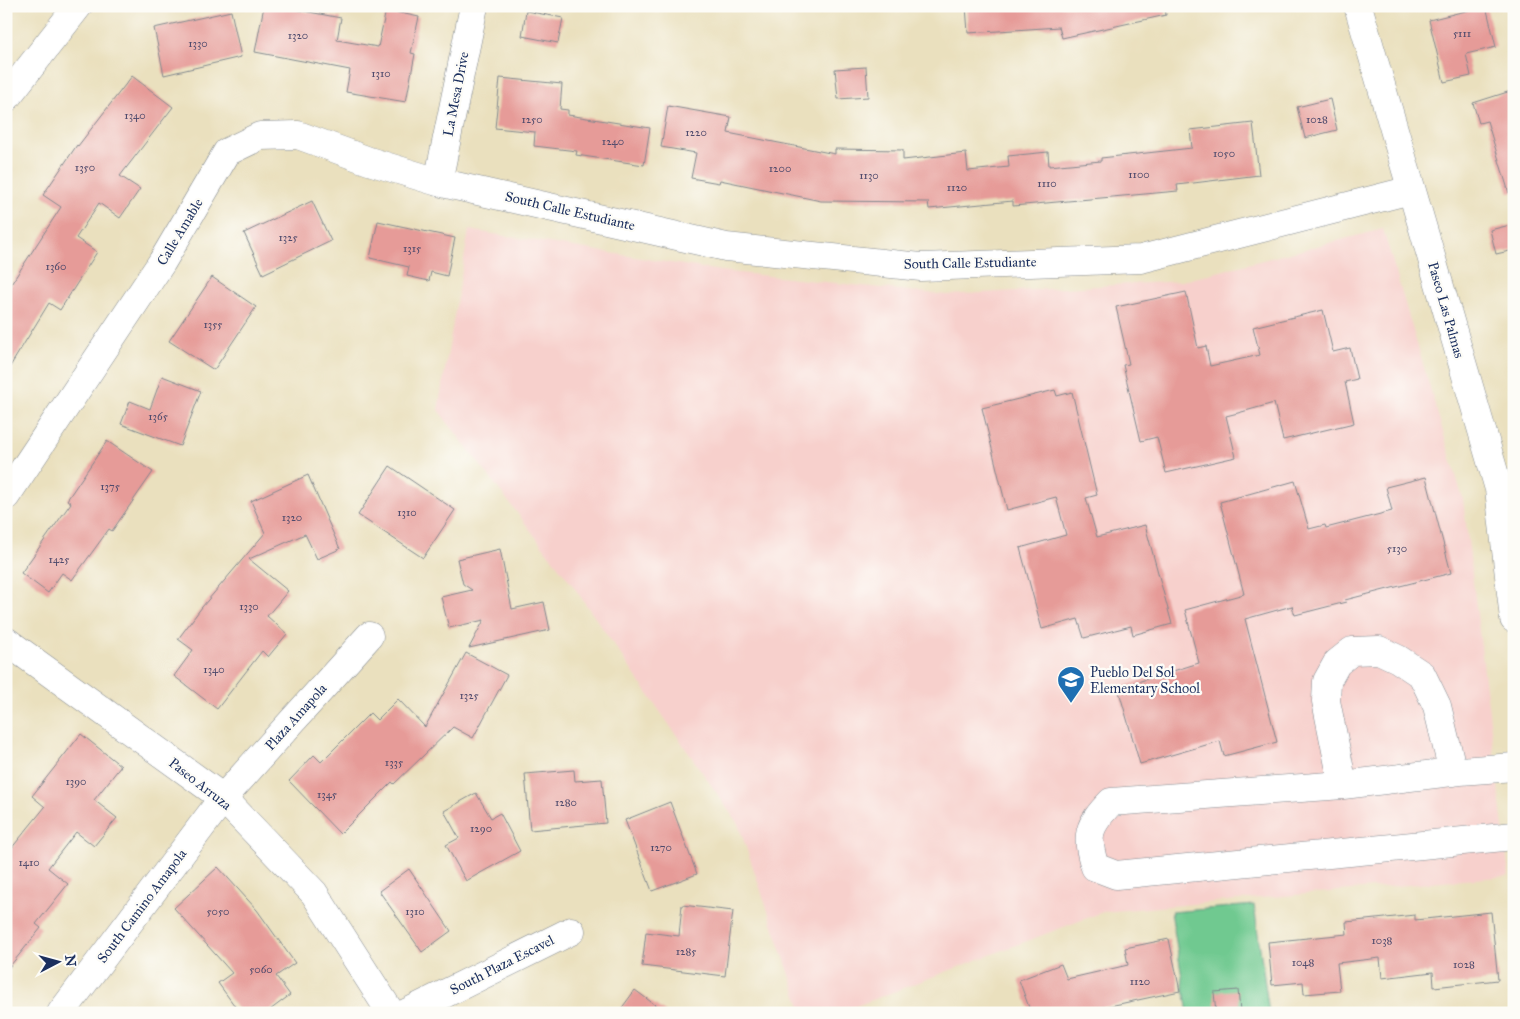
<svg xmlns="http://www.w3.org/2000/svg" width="1520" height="1019" font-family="'IM FELL Great Primer',serif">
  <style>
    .built { fill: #f7d0cc }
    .green { fill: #70c990; stroke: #467c77 }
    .building { fill: #e69b98 }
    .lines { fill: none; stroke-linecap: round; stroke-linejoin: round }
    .minor-casing { stroke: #82888e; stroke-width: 29 }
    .minor { stroke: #fff; stroke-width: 28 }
    .labels { text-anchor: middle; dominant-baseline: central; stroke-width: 4.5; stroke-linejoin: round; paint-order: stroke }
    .number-label { font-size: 11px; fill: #4e4a6c }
    .street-label { font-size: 14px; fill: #1b2f5e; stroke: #fdfcf7 }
    .poi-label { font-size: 14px; fill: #1b2f5e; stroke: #fdfcf7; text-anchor: start }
  </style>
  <rect width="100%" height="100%" fill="#fdfcf7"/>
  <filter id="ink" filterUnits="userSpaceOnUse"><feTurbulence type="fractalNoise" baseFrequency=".02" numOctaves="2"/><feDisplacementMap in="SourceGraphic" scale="10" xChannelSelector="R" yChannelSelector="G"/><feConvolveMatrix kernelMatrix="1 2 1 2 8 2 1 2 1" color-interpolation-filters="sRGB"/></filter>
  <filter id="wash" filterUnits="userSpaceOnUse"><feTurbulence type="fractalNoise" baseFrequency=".0096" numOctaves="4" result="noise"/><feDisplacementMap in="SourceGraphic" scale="20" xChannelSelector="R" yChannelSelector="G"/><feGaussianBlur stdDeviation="1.12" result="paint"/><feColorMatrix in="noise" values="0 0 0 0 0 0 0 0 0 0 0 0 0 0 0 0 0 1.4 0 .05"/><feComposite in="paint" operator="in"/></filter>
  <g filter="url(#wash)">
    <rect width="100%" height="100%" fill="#eae0be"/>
    <path class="built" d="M1383,229L1463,499L1509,876L1103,912L838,1013H803L738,824L571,583L438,410L469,230L721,271L947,295L1182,281Z"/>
    <path class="green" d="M1254,905L1269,1013H1188L1171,912Z"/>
    <g id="blocks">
      <path class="building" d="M264,6H277L341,18L337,40L378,47L386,10L419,17L411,53L415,54L406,102L346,92L350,70L255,52Z
        M966,6H1165L1166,15L1062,38L1059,27L968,33Z
        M1486,6L1496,47L1466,54L1471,76L1444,82L1429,20Z
        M231,11L241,57L164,75L154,28Z
        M526,11L563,18L558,43L522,36Z
        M866,67L868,97L838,99L835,69Z
        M132,76L173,107L120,176L140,189L120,218L99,203L76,238L97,252L60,310L49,303L6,373V292L61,207L43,195L77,145L78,146Z
        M500,78L562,84L560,109L568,110V115L650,128L644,165L576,155L577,151L534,146L535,132L495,128Z
        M1514,90V192L1509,193L1487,121L1479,123L1473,103Z
        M1330,99L1337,130L1305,138L1297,107Z
        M668,106L731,117L728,133L835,154V149L903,150V160L966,153L968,171L1009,167L1008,156L1048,152L1049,166L1101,161V158L1192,148L1190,130L1253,123L1259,175L1177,185L1178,191L1013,206V201L929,209L928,202L821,201L720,180L719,183L691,178L696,153L661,147Z
        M312,201L331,241L263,274L244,233Z
        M378,221L455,238L447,276L431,272L429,281L407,276L409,267L370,258Z
        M1514,224V250L1496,254L1490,230Z
        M212,277L256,307L214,370L169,341Z
        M1186,292L1198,348L1206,346L1210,366L1260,355L1253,327L1323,310L1333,352L1350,348L1357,379L1345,382L1354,423L1283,440L1274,403L1238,413L1226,416L1236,457L1166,473L1157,437L1141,441L1123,365L1129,364L1116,307Z
        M162,376L201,391L180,446L121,424L130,401L150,409Z
        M1055,390L1057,396L1072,392L1097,495L1086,498L1097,537L1145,525L1172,624L1133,635L1131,626L1084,638L1078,619L1042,629L1020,548L1066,535L1056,497L1007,510L982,408Z
        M107,441L153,472L112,531L109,529L72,580L62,573L48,593L21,573L71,503L67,500Z
        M390,466L455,510L423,558L358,515Z
        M308,475L340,549L317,559L305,534L249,559L288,591L267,616L287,634L268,657L262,651L217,709L174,676L193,650L178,639L202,607L265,533L251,501Z
        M1426,477L1451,573L1345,600L1346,602L1295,615L1292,606L1245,619L1277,742L1224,756L1220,741L1140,764L1118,688L1199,663L1185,610L1244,594L1220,502L1295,481L1309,529L1325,525L1326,528L1392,511L1386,487Z
        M500,549L512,609L544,602L550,630L469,648L484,620L449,628L441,597L472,590L463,584L457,559Z
        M466,653L507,675L473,738L453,727L394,784L392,782L340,834L289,781L314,755L321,762L370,713L377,720L398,699L425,727Z
        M81,734L121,766L94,800L117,818L94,846L76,832L48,868L68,884L36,924L41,928L6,971V855L45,807L32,796Z
        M574,770L575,781L602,779L606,823L530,830L525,774Z
        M476,793L491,818L500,813L520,851L466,881L446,845L459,838L444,811Z
        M670,802L697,874L652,891L625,820Z
        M218,867L257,910L295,963L276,976L290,995L266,1013H240L218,983L232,973L174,908Z
        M409,869L451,931L422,952L379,891Z
        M682,905L733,911L725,976L642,966L646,932L679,936Z
        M1491,912L1498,980L1434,987L1433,972L1382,978L1380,958L1337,963L1340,991L1304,994L1303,982L1272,985L1268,942L1347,934L1346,922L1415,915V920Z
        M1169,939L1180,991L1077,1013H1031L1019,980L1061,964L1067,979L1128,965L1125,948Z
        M635,990L666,1013H618Z
        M1238,990L1240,1011L1216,1013L1214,992Z"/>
    </g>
  </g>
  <g filter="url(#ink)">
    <use href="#blocks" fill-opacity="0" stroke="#82888e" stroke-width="1"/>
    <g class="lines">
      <defs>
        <path id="minor" d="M1358,6L1499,489L1514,619
          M6,98L78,6
          M438,182L474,6
          M6,496L162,262L227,152L260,136L298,135L369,161L438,182L726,247L921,267L1141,259L1411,190
          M6,641L223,798L314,893L391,1013
          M1514,767L1460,771L1343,785L1111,802C1088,826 1085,835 1095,867L1116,875L1514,836
          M1343,785L1326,701L1327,681L1337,663L1352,651L1379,650L1398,659L1422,675L1437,706L1453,772
          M61,1013L223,798L369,636
          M406,1013L571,931"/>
      </defs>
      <use href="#minor" class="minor-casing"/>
      <use href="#minor" class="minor"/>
    </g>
  </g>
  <defs>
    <symbol id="school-pin" viewBox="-11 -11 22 30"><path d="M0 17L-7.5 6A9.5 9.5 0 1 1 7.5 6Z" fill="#1f6fb2" stroke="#fdfcf7"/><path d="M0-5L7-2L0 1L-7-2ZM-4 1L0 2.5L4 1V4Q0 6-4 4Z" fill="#fff"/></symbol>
  </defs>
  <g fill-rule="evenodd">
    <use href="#school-pin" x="1055" y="664" width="32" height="43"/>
  </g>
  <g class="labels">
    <g class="number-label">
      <text x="1462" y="33">5111</text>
      <text x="298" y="35">1320</text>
      <text x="198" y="43">1330</text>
      <text x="381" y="73">1310</text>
      <text x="135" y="115">1340</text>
      <text x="532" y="119">1250</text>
      <text x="1317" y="119">1028</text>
      <text x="696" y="132">1220</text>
      <text x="613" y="141">1240</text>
      <text x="1224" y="153">1050</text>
      <text x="85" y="167">1350</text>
      <text x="780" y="168">1200</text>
      <text x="1139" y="174">1100</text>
      <text x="869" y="175">1130</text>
      <text x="1047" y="183">1110</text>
      <text x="957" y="187">1120</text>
      <text x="288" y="237">1325</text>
      <text x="412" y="248">1315</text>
      <text x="56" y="266">1360</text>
      <text x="213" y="324">1355</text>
      <text x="158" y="416">1365</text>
      <text x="110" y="486">1375</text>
      <text x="407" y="512">1310</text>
      <text x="292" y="517">1320</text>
      <text x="1397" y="548">5130</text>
      <text x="59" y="559">1425</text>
      <text x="249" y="606">1330</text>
      <text x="214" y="669">1340</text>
      <text x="469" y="695">1325</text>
      <text x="394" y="762">1335</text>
      <text x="76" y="781">1390</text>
      <text x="327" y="794">1345</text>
      <text x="566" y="802">1280</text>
      <text x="481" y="828">1290</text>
      <text x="661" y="847">1270</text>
      <text x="29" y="862">1410</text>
      <text x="218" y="911">5050</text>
      <text x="415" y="911">1310</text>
      <text x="1382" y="940">1038</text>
      <text x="686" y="951">1285</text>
      <text x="1303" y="962">1048</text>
      <text x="1464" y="964">1028</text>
      <text x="261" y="969">5060</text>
      <text x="1140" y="981">1120</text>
    </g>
    <g class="street-label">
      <text transform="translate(456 94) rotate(-79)">La Mesa Drive</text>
      <text transform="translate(570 211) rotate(13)">South Calle Estudiante</text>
      <text transform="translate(180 232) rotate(-59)">Calle Amable</text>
      <text transform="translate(970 263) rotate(-1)">South Calle Estudiante</text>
      <text transform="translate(1446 310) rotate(74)">Paseo Las Palmas</text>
      <text transform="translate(296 717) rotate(-48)">Plaza Amapola</text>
      <text transform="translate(200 784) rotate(38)">Paseo Arruza</text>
      <text transform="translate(142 906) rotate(-53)">South Camino Amapola</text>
      <text transform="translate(502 965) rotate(-27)">South Plaza Escavel</text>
    </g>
    <g class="poi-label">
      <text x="1090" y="672">Pueblo Del Sol<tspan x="1090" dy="16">Elementary School</tspan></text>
    </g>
  </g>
  <rect width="1520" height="1019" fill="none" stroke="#fdfcf7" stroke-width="25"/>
  <g transform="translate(58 962) rotate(84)" stroke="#fdfcf7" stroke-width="4" paint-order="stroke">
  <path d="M0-4L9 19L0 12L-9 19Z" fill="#1b2f5e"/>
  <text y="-8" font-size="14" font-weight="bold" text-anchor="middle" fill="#1b2f5e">N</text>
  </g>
</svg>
